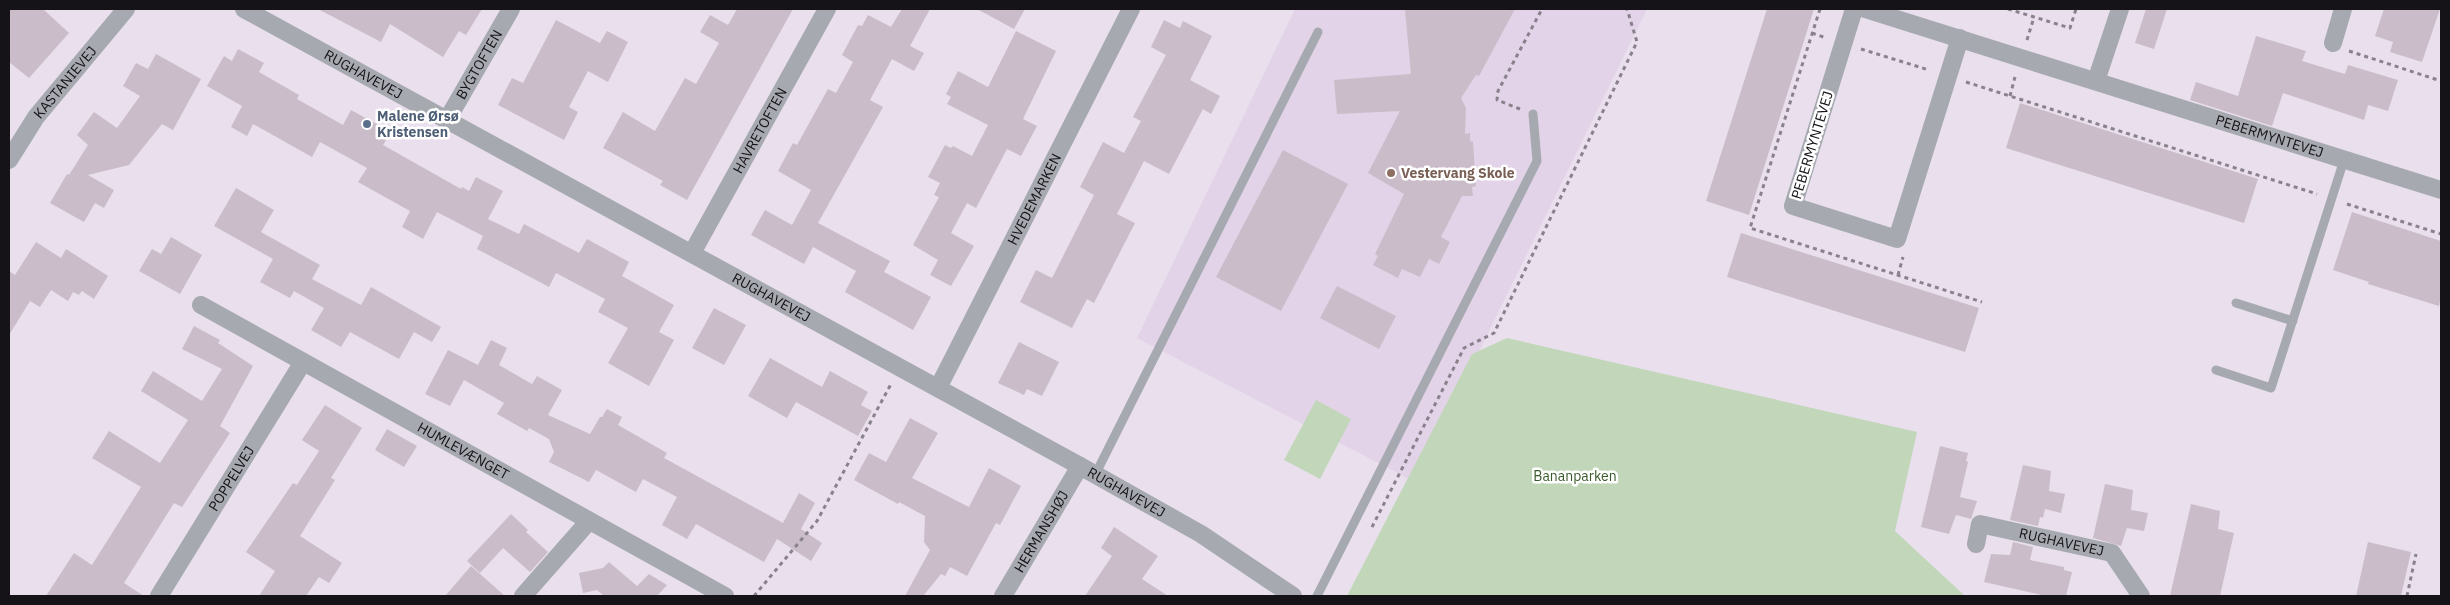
<svg xmlns="http://www.w3.org/2000/svg" width="2450" height="605" font-family="'IBM Plex Sans',sans-serif">
  <style>
    .built { fill: #e2d3e8 }
    .green { fill: #c2d7b9 }
    .building { fill: #cabdc9 }
    .lines { fill: none; stroke-linecap: round; stroke-linejoin: round }
    .path { stroke: #89828c; stroke-width: 3; stroke-dasharray: 4 4; stroke-linecap: butt }
    .service { stroke: #a6aab0; stroke-width: 9 }
    .minor { stroke: #a6aab0; stroke-width: 18 }
    .service-dot { fill: #5c6f8a; stroke: #fff; stroke-width: 2 }
    .education-dot { fill: #8d6e63; stroke: #fff; stroke-width: 2 }
    .labels { text-anchor: middle; dominant-baseline: central; stroke-width: 5; stroke-linejoin: round; paint-order: stroke }
    .street-label { font-size: 14px; fill: #161318; stroke: #fff }
    .service-label { font-size: 14px; font-weight: bold; fill: #4e5e75; stroke: #fff; text-anchor: start }
    .education-label { font-size: 14px; font-weight: bold; fill: #785e54; stroke: #fff; text-anchor: start }
    .park-label { font-size: 14px; fill: #395a2b; stroke: #fff }
  </style>
  <rect width="100%" height="100%" fill="#e9dfed"/>
  <path class="built" d="M1295,9H1647L1415,482L1137,338Z"/>
  <path class="green" d="M1507,338L1917,432L1895,531L1965,596H1347L1472,354Z
    M1316,400L1351,419L1320,479L1284,460Z"/>
  <path class="building" d="M9,9H43L69,33L29,78L9,62Z
    M318,9H482L466,35L459,31L443,57L390,24L381,42Z
    M737,9H793L687,200L660,185L663,181L603,148L623,112L655,131L685,78L696,84L719,43L700,32L710,15L728,25Z
    M902,9H930L910,46L924,53L914,71L892,59L870,100L883,107L818,223L890,261L884,272L931,297L913,330L845,292L856,271L813,247L804,264L751,235L765,210L792,225L811,190L778,171L793,143L797,145L828,89L836,93L853,62L842,55L858,25L862,26L868,15L891,27Z
    M977,9H1025L1014,29Z
    M1408,9H1515L1479,76L1476,75L1461,98L1466,108L1465,134L1470,133V141L1473,142L1476,186L1472,187L1473,196H1462L1441,237L1450,242L1439,264L1429,259L1420,277L1402,269L1398,278L1373,265L1378,256L1375,254L1404,194L1368,173L1400,111L1337,114L1334,80L1411,74L1405,10Z
    M1767,9H1814L1749,215L1706,201Z
    M2146,9H2167L2154,49L2135,43Z
    M2384,9H2440L2422,62L2390,52L2393,42L2375,36Z
    M556,20L600,43L607,31L628,42L608,82L588,71L569,107L578,112L564,140L498,105L512,78L523,83Z
    M1164,20L1180,28L1183,21L1212,36L1190,80L1220,96L1211,114L1203,109L1169,174L1144,161L1117,214L1135,223L1094,303L1087,299L1072,328L1020,302L1036,270L1052,278L1094,195L1080,187L1103,142L1124,153L1141,121L1133,117L1166,55L1151,47Z
    M1016,31L1056,51L1023,119L1037,126L1021,156L1007,149L976,208L967,203L951,233L974,246L951,286L930,275L938,260L913,245L939,197L934,195L940,183L928,177L945,145L951,148L953,146L972,156L988,125L947,104L951,97L946,94L958,71L988,87Z
    M2256,36L2306,51L2302,61L2345,74L2348,65L2398,80L2388,111L2368,105L2364,120L2283,93L2272,126L2190,100L2196,82L2238,96Z
    M238,49L264,63L259,72L299,95L297,99L343,125L351,110L391,132L383,145L461,189L462,187L469,191L476,177L503,191L488,219L519,234L524,224L579,253L587,239L629,262L622,276L674,305L659,332L674,340L649,386L608,363L628,328L598,312L605,299L556,273L549,287L477,249L483,236L437,212L423,239L402,227L410,211L358,182L367,168L320,142L312,157L253,124L247,136L231,127L242,106L207,86L224,56L232,61Z
    M156,54L201,79L173,130L162,124L129,165L88,175L114,190L104,208L95,203L84,222L50,203L67,174L69,175L88,145L77,135L94,112L117,128L140,96L123,86L136,63L148,69Z
    M2020,103L2258,179L2244,223L2006,148Z
    M1283,150L1348,184L1281,311L1216,277Z
    M236,188L274,210L261,232L320,265L312,279L361,305L371,287L441,327L432,342L414,332L399,359L350,332L341,347L311,330L324,308L294,291L290,298L260,282L273,259L214,226Z
    M2352,212L2441,241V296L2439,306L2368,284L2369,282L2333,270Z
    M1741,233L1979,308L1965,352L1727,277Z
    M171,237L202,255L180,294L139,271L152,249L161,254Z
    M36,242L61,258L66,249L108,276L94,299L82,291L79,295L73,292L68,301L51,290L40,307L30,301L9,335V271L15,275Z
    M1337,286L1396,316L1379,349L1320,318Z
    M714,308L746,325L724,365L692,348Z
    M194,326L220,340L218,343L253,366L220,426L230,433L182,507L174,503L124,583L144,596H46L74,553L92,565L141,487L92,458L109,431L160,463L188,420L141,391L153,371L202,401L222,369L182,349Z
    M491,340L507,348L499,365L532,384L537,376L562,390L548,415L590,434L600,417H602L607,409L622,417L618,425L667,453L664,458L783,523L799,493L815,503L801,529L822,543L811,561L777,539L764,562L696,524L687,539L662,525L677,497L643,479L636,492L596,470L589,482L549,462L554,452L549,439L529,428L527,431L497,414L504,403L464,380L450,406L425,394L448,350L478,365Z
    M1019,342L1059,362L1042,396L1027,389L1024,395L998,383Z
    M770,358L822,387L830,371L868,392L861,405L872,411L858,436L796,402L787,418L748,396Z
    M325,405L362,428L331,478L335,480L300,536L342,563L329,583L319,577L306,596H259L275,571L246,552L293,483L297,485L319,451L302,440Z
    M910,418L938,433L912,478L969,507L989,468L1021,486L1000,525L996,523L967,576L950,567L945,576L941,574L923,596H905L930,550L924,542L925,516L899,502L898,504L854,480L869,453L886,462Z
    M387,429L417,446L404,467L375,450Z
    M1940,446L1968,453L1966,461L1968,462L1960,497L1977,501L1971,519L1956,515L1949,534L1921,527Z
    M2023,465L2051,471L2049,491L2065,494L2061,513L2045,509L2043,518L2040,517L2038,526L2010,520Z
    M2105,484L2133,490L2131,510L2148,513L2144,531L2127,528L2121,546L2093,538Z
    M2191,504L2220,511L2218,529L2234,533L2220,596H2170Z
    M511,514L528,530L526,532L548,552L530,572L503,548L480,573L467,561Z
    M1114,527L1158,556L1142,579L1168,596H1085L1112,556L1101,548Z
    M2013,542L2033,547L2030,560L2064,567V570L2072,572L2066,596H2046L1984,582L1991,554L2010,555Z
    M2368,542L2411,552L2401,596H2356Z
    M609,562L637,586L649,574L667,585L657,596H604L597,590L583,593L579,573L603,568Z
    M471,566L505,596H445Z"/>
  <g class="lines">
    <path class="path" d="M1820,9L1750,228L1982,302
      M2008,9L2070,28L2076,9
      M1812,33L1826,38
      M2027,40L2034,17
      M1861,49L1929,70
      M2349,51L2441,81
      M1966,82L2317,194
      M2010,96L2015,77
      M1520,109L1497,100L1498,91L1542,9
      M2347,204L2441,234
      M1898,275L1903,257
      M1372,527L1464,348L1494,333L1637,42L1627,9
      M754,596L817,521L891,384
      M2407,596L2416,554"/>
    <path class="service" d="M2236,303L2293,321
      M2216,370L2271,388L2344,160
      M1095,475L1318,32
      M1317,596L1537,161L1533,114"/>
    <g class="minor">
      <path id="s1" d="M244,9L1080,466L1201,534L1293,596"/>
      <path d="M1854,9L1793,206L1897,239L1960,38"/>
      <path id="s2" d="M1865,9L2441,190"/>
      <path d="M2333,43L2343,9"/>
      <path d="M2096,81L2120,9"/>
      <path id="s3" d="M447,120L511,9"/>
      <path id="s4" d="M9,160L36,117L126,9"/>
      <path id="s5" d="M692,253L827,9"/>
      <path id="s6" d="M201,305L725,596"/>
      <path id="s7" d="M938,388L1131,9"/>
      <path id="s8" d="M1976,544L1980,524L2112,553L2141,596"/>
      <path id="s9" d="M159,596L303,362"/>
      <path d="M523,596L589,521"/>
      <path id="s10" d="M1003,596L1080,466"/>
    </g>
  </g>
  <circle class="service-dot" cx="367" cy="124" r="5"/>
  <circle class="education-dot" cx="1391" cy="173" r="5"/>
  <g class="labels">
    <g class="street-label">
      <text stroke="none"><textPath href="#s3" startOffset="64">BYGTOFTEN</textPath></text>
      <text stroke="none"><textPath href="#s1" startOffset="136">RUGHAVEVEJ</textPath></text>
      <text stroke="none"><textPath href="#s4" startOffset="96">KASTANIEVEJ</textPath></text>
      <text stroke="none"><textPath href="#s5" startOffset="140">HAVRETOFTEN</textPath></text>
      <text stroke="none"><textPath href="#s2" startOffset="424">PEBERMYNTEVEJ</textPath></text>
      <text transform="translate(1812 145) rotate(-73)">PEBERMYNTEVEJ</text>
      <text stroke="none"><textPath href="#s7" startOffset="212">HVEDEMARKEN</textPath></text>
      <text stroke="none"><textPath href="#s1" startOffset="601">RUGHAVEVEJ</textPath></text>
      <text stroke="none"><textPath href="#s6" startOffset="300">HUMLEVÆNGET</textPath></text>
      <text stroke="none"><textPath href="#s9" startOffset="138">POPPELVEJ</textPath></text>
      <text stroke="none"><textPath href="#s1" startOffset="1006">RUGHAVEVEJ</textPath></text>
      <text stroke="none"><textPath href="#s10" startOffset="75">HERMANSHØJ</textPath></text>
      <text stroke="none"><textPath href="#s8" startOffset="104">RUGHAVEVEJ</textPath></text>
    </g>
    <g class="service-label">
      <text x="377" y="116">Malene Ørsø<tspan x="377" dy="16">Kristensen</tspan></text>
    </g>
    <g class="education-label">
      <text x="1401" y="173">Vestervang Skole</text>
    </g>
    <g class="park-label">
      <text x="1575" y="476">Bananparken</text>
    </g>
  </g>
  <rect width="2450" height="605" fill="none" stroke="#161318" stroke-width="20"/>
</svg>
